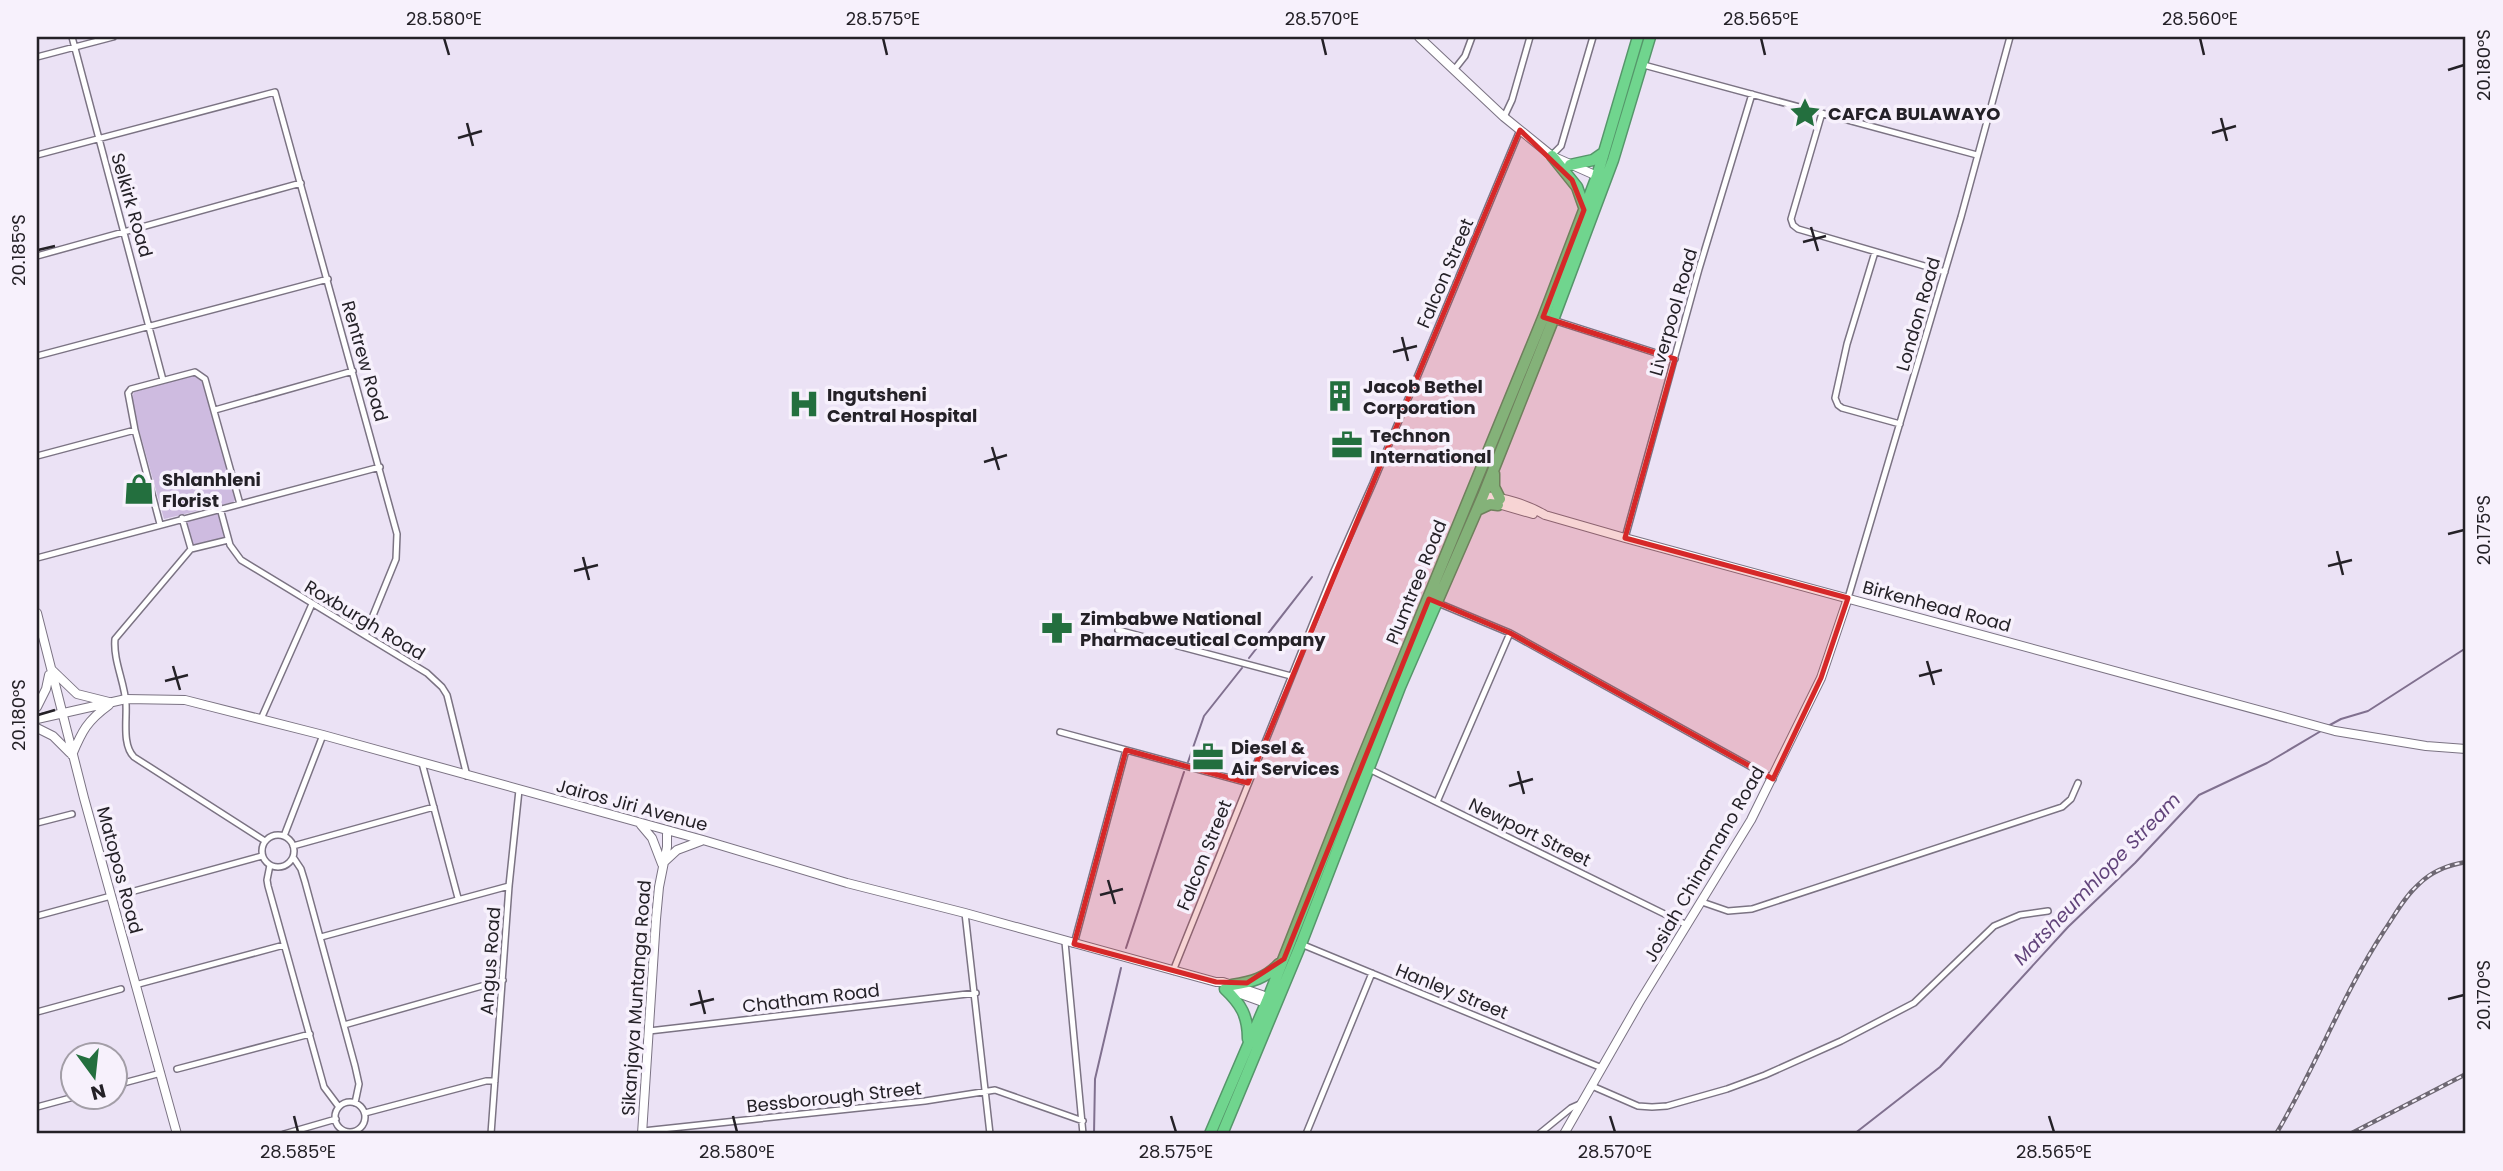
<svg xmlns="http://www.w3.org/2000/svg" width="2503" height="1171" font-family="Poppins,sans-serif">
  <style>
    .green { fill: #cebbe0 }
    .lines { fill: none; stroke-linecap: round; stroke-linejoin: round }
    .stream { stroke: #80708f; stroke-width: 2 }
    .street-casing { stroke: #7b7383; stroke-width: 8 }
    .secondary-casing { stroke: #7b7383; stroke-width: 10 }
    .highway-casing { stroke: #55966a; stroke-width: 13 }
    .street { stroke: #fff; stroke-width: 5 }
    .secondary { stroke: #fff; stroke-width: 8 }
    .highway { stroke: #70d58e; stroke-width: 10 }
    .rail-casing { stroke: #6e6873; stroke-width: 4.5 }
    .rail { stroke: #f7f1fc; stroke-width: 2; stroke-dasharray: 5; stroke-linecap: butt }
    .marked { fill: #d62828; fill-opacity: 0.2; stroke: #d62828; stroke-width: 5; stroke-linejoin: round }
    .ticks { fill: none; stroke: #242127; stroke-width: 2.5 }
    .labels { text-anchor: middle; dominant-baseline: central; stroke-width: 7; stroke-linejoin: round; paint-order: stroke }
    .poi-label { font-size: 18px; font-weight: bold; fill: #242127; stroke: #f7f1fc; text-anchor: start }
    .street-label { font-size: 18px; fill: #242127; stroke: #f7f1fc }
    .water-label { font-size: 19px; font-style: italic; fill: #62447b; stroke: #f7f1fc }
    .neatline { fill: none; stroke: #242127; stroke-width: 2.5 }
    .ticks-label { font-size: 18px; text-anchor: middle; fill: #242127 }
  </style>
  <rect width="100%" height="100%" fill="#ebe2f5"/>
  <path class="green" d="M195,375L203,381L235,499L234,502L164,519L131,401L134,392Z
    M218,511L225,539L192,547L185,520Z"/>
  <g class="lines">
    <path class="stream" d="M1249,658L1312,577
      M2328,726L2341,719L2368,711L2466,648
      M1188,762L1204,716L1242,668
      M1126,948L1184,772
      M1094,1134L1095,1079L1121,968
      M1854,1134L1940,1067L2068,927L2135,863L2199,795L2267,763L2321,731"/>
    <defs>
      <path id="street" d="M72,37L163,380
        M37,57L113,37
        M1640,64L1977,155
        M1454,70L1465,56L1472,37
        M1822,113L1791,219L1793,225L1798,229L1945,272
        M1504,117L1512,100L1530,37
        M37,155L275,92L397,534L396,559L365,635
        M1552,155L1561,146L1593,37
        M1875,252L1847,344L1835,398L1838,405L1842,408L1900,424
        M37,256L301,183
        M1553,320L1675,359
        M37,356L328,279
        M215,410L353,371
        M37,456L135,430
        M220,508L230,545L241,560L427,673L442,687L447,695L467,776
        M182,518L191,549L115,639C113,661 125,683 126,704C127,720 122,745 134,757L265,841
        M160,524L135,430L128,393L131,389L195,372L205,379L240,504
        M1625,538L1699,269L1752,94
        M191,549L228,540
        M37,558L380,467
        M1848,598L1961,217L2010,37
        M1438,603L1510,633L1773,779
        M1118,630L1291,676
        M261,719L312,604
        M1060,732L1248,783
        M422,763L458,898
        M1369,769L1687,925
        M1437,802L1510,633
        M37,823L72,814
        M262 851a16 16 0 1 1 32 0a16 16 0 1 1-32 0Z
        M284,836L323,735
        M293,846L434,807
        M293,857L301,869L305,882L355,1066L359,1084L355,1103
        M270,865L267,880L268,886L324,1087L339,1107
        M127,893L262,856
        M1702,902L1728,911L1752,909L2062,807L2071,799L2078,783
        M965,913L990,1134
        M37,916L111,896
        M321,937L509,886
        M1065,942L1083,1134
        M1074,944L1126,750
        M1301,944L1602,1068
        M1173,971L1334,571L1373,483L1520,130
        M135,985L284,945
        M37,1012L121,989
        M344,1025L503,980
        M649,1031L976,993
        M177,1069L310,1034
        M116,1085L161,1073
        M1592,1086L1638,1106L1652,1107L1667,1106L1727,1089L1765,1075L1841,1041L1914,1003L1994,926L2020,915L2048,911
        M335 1117a15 15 0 1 1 30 0a15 15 0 1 1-30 0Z
        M37,1107L74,1097
        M365,1113L486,1081H495
        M643,1131L925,1101L995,1090L1083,1121
        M284,1134L336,1119
        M491,1134L509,886L519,790
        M1306,1134L1372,973
        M1539,1134L1571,1108L1580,1104"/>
      <path id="secondary" d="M1419,37L1504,117L1552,156L1597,176
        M1483,496C1503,497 1529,505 1545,515L1625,538L2335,731L2426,746L2466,749
        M1495,503L1533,514
        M37,613L84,798L177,1134
        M52,670L77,694L109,702
        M37,707L46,689L49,675
        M37,719L126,699L185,700L323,735L703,840L847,883L965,913L1216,982H1223L1262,995L1267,1001
        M37,728L53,736L70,753
        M72,755C82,731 87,721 109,705
        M641,825L652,838L662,864
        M664,862L677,850L701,841
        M1227,989L1260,1001H1267
        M642,1134L656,919L659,887L667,847V831
        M1564,1134L1639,1003L1751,820L1821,678L1848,598"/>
      <path id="highway" d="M1552,156L1577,187L1584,207
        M1570,165L1593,160L1603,153
        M1494,474V487L1500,499
        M1477,510L1490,504L1498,505
        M1232,985C1252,982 1266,978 1279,964
        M1225,989C1241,1004 1248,1016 1248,1039
        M1210,1134L1267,1001L1360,764L1543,318L1597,176L1638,37
        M1222,1134L1301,944L1400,687L1483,496L1553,320L1613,160L1650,37"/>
    </defs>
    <use href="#street" class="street-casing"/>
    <use href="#secondary" class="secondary-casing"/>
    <use href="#highway" class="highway-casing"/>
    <use href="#street" class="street"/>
    <use href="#secondary" class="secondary"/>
    <use href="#highway" class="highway"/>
    <defs>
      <path id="rail" d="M2276,1134C2315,1069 2342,995 2384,931C2395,915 2404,897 2419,884C2432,871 2448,865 2466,862
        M2350,1134L2466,1074"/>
    </defs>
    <use href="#rail" class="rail-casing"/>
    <use href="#rail" class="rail"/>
  </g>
  <path class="marked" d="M1520,130L1572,180L1584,210L1543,317L1675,359L1625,538L1848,598L1821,678L1773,779L1510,633L1429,599L1284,959L1247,983L1216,982L1074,944L1126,750L1248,783Z"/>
  <path class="ticks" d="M444,38L449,55M883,38L887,55M1322,38L1326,55M1761,38L1765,55M2200,38L2204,55M2448,70L2464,65M2221,118L2227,141M467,123L473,146M2212,133L2236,126M458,138L482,131M1811,227L1818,251M1803,242L1826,236M38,250L55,246M1402,337L1408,361M1393,352L1417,346M992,447L999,470M984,462L1007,455M2448,534L2464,530M2337,551L2343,575M583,557L589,580M2328,566L2352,560M574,571L598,565M1927,661L1934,685M173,666L180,690M1919,676L1942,670M165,681L188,675M38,715L55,710M1518,771L1524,794M1509,786L1533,779M1108,880L1115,904M1100,895L1123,889M699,990L705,1014M2448,999L2464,995M690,1005L714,999M294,1116L298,1132M733,1116L737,1132M1171,1116L1176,1132M1610,1116L1615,1132M2049,1116L2054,1132"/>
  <defs>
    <symbol id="sight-bare" viewBox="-9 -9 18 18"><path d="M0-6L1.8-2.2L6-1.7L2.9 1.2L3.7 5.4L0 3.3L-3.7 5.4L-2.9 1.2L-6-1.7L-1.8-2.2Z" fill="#236f3e" stroke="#f7f1fc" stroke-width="2.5" paint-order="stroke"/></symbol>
    <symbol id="building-bare" viewBox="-9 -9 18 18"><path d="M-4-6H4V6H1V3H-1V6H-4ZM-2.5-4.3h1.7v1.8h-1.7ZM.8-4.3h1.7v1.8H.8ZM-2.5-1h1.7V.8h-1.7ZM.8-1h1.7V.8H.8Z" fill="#236f3e" stroke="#f7f1fc" stroke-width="2.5" paint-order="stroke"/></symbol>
    <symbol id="hospital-bare" viewBox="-9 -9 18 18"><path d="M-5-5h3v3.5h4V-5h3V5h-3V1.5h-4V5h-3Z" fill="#236f3e" stroke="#f7f1fc" stroke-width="2.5" paint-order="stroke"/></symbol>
    <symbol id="office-bare" viewBox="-9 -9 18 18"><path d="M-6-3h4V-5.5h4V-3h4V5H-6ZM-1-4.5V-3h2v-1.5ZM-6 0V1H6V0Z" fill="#236f3e" stroke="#f7f1fc" stroke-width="2.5" paint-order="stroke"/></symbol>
    <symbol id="shop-bare" viewBox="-9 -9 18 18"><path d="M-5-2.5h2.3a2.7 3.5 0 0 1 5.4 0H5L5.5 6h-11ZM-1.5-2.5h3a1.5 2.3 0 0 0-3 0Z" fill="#236f3e" stroke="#f7f1fc" stroke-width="2.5" paint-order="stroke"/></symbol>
    <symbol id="pharmacy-bare" viewBox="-9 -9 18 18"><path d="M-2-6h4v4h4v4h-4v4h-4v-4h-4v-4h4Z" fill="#236f3e" stroke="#f7f1fc" stroke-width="2.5" paint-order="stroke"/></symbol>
  </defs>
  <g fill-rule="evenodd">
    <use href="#sight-bare" x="1783" y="91" width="44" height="44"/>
    <use href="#building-bare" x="1318" y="374" width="44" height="44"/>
    <use href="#hospital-bare" x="782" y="382" width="44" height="44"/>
    <use href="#office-bare" x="1325" y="423" width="44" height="44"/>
    <use href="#shop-bare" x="117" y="467" width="44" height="44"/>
    <use href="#pharmacy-bare" x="1035" y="606" width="44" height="44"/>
    <use href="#office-bare" x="1186" y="735" width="44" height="44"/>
  </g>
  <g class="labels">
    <g class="poi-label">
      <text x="1828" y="113">CAFCA BULAWAYO</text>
      <text x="1363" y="386">Jacob Bethel<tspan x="1363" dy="21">Corporation</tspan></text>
      <text x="827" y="394">Ingutsheni<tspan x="827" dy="21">Central Hospital</tspan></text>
      <text x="1370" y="435">Technon<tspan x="1370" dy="21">International</tspan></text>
      <text x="162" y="479">Shlanhleni<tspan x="162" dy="21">Florist</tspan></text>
      <text x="1080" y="618">Zimbabwe National<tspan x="1080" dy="21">Pharmaceutical Company</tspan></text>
      <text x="1231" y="747">Diesel &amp;<tspan x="1231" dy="21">Air Services</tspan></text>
    </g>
    <g class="street-label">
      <text transform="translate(132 205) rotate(74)">Selkirk Road</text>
      <text transform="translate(1445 273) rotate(-67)">Falcon Street</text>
      <text transform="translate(1673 312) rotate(-74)">Liverpool Road</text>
      <text transform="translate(1918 314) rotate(-74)">London Road</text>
      <text transform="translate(365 361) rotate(74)">Rentrew Road</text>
      <text transform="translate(1416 582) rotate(-68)">Plumtree Road</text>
      <text transform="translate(1937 606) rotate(15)">Birkenhead Road</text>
      <text transform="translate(365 620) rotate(31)">Roxburgh Road</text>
      <text transform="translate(632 805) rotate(15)">Jairos Jiri Avenue</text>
      <text transform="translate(1530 832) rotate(26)">Newport Street</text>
      <text transform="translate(1204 855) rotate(-68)">Falcon Street</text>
      <text transform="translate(1704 864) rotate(-60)">Josiah Chinamano Road</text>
      <text transform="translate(120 870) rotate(75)">Matopos Road</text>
      <text transform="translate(490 961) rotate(-86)">Angus Road</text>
      <text transform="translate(1452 991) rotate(22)">Hanley Street</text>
      <text transform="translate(636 998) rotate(-86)">Sikanjaya Muntanga Road</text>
      <text transform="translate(811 998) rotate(-7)">Chatham Road</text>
      <text transform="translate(834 1097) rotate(-6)">Bessborough Street</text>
    </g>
    <g class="water-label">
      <text transform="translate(2097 879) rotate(-46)">Matsheumhlope Stream</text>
    </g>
  </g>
  <rect width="2503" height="1171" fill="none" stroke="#f7f1fc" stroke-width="77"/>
  <g transform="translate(94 1076) rotate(165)"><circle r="33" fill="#f7f1fc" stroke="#a39ea7" stroke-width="2"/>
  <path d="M0-5L12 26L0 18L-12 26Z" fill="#236f3e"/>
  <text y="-10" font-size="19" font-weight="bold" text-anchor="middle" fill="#242127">N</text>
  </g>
  <rect x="38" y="38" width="2426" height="1094" class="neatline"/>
  <g class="ticks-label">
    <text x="444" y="25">28.580°E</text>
    <text x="883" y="25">28.575°E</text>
    <text x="1322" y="25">28.570°E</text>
    <text x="1761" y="25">28.565°E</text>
    <text x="2200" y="25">28.560°E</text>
    <text transform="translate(2484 65) rotate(-90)" y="6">20.180°S</text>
    <text transform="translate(19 250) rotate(-90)" y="6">20.185°S</text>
    <text transform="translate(2484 530) rotate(-90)" y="6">20.175°S</text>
    <text transform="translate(19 715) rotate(-90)" y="6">20.180°S</text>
    <text transform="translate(2484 995) rotate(-90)" y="6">20.170°S</text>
    <text x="298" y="1158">28.585°E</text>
    <text x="737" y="1158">28.580°E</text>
    <text x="1176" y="1158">28.575°E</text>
    <text x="1615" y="1158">28.570°E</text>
    <text x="2054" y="1158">28.565°E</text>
  </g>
</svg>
